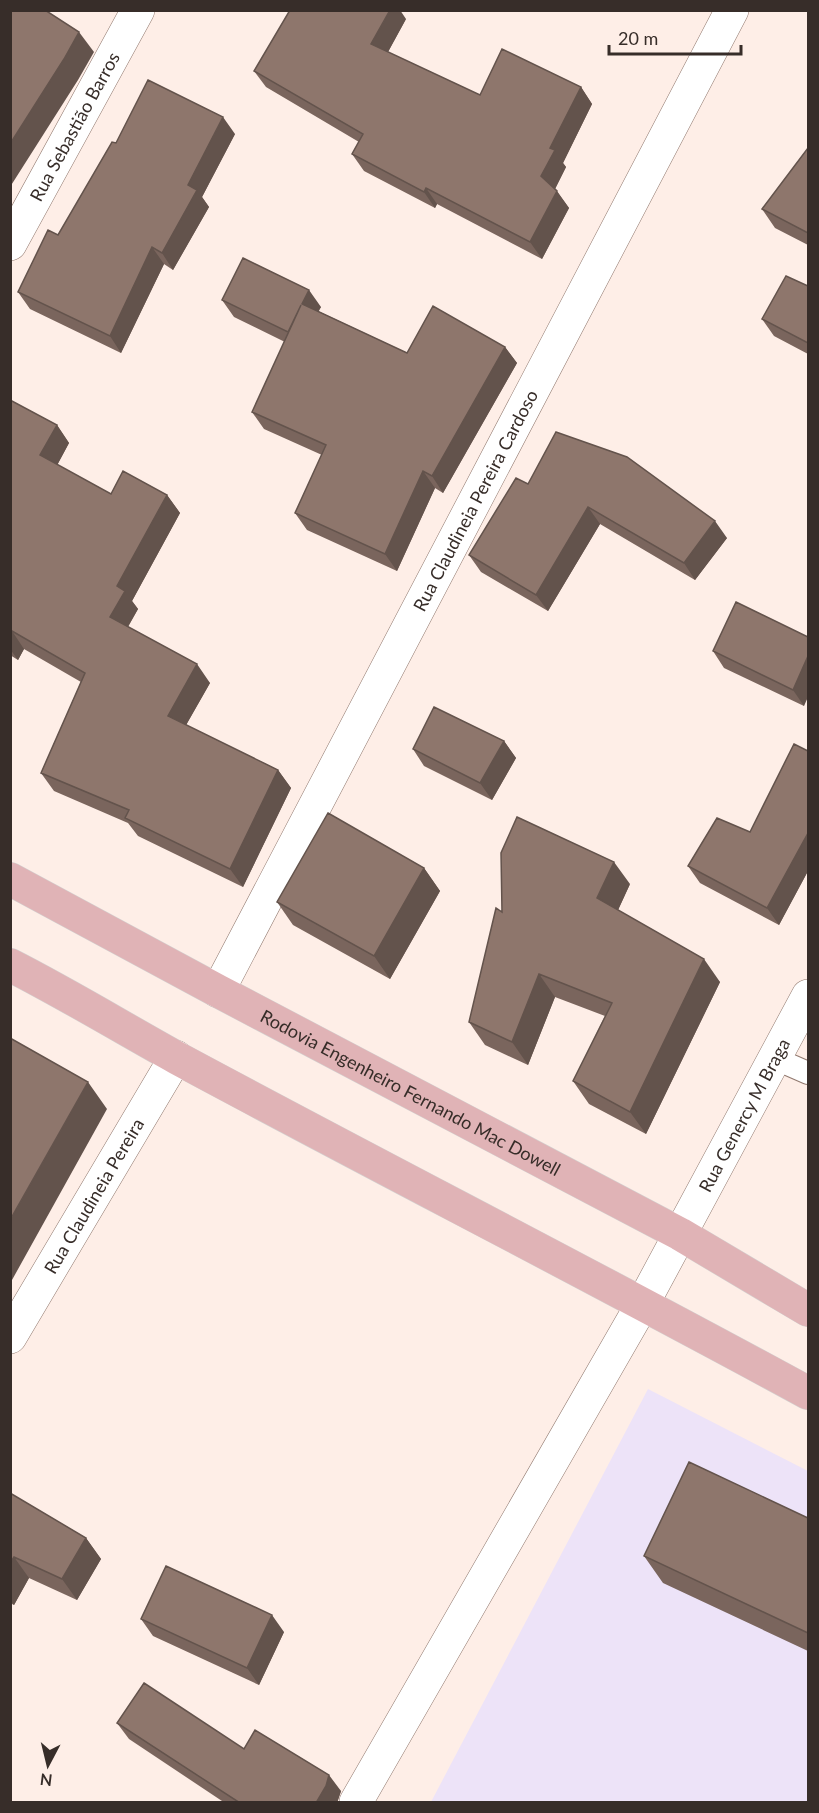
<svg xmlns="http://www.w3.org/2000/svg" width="819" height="1813" font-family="Lato,sans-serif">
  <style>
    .industrial { fill: #ede3f8 }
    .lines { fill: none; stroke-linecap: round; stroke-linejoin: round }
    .lane-casing { stroke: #91796f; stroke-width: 24 }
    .street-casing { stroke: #91796f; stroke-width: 34 }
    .primary-casing { stroke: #d3d1d0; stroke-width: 34 }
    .lane { stroke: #fff; stroke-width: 22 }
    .street { stroke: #fff; stroke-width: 33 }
    .primary { stroke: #e0b3b6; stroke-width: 33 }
    .wall { fill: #7a655d }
    .shaded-wall { fill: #63534c }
    .building { fill: #8e766c; stroke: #63534c; stroke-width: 1.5 }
    .labels { text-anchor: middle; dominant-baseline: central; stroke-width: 6; stroke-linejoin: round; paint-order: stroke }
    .street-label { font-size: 18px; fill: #372d29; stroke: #feeee7 }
  </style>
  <rect width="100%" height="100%" fill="#feeee7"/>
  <path class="industrial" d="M648,1389L808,1471V1802H431Z"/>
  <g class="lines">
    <defs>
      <path id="lane" d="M776,1059L808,1073"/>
      <g id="street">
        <path id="s1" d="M10,244L138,10"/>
        <path id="s2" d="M218,991L732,10"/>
        <path id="s3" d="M10,1337L176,1057"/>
        <path id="s4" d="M356,1802L643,1303L808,996"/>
      </g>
      <g id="primary">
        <path id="s5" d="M10,879L218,991L680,1234L808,1310"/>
        <path d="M10,965C67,994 121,1027 177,1058C387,1171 599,1279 808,1393"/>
      </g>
    </defs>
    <use href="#lane" class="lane-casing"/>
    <use href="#street" class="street-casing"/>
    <use href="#primary" class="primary-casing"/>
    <use href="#lane" class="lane"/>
    <use href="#street" class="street"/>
    <use href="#primary" class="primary"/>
  </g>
  <path class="wall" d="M406,19L388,52L480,95L581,87L592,104L563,163L566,167L555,189L569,208L542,259L437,204L435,208L364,171L352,154L359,142L266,87L254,71Z
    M235,134L202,197L209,207L173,270L164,264L121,353L30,309L18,292L58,235L116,143Z
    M808,148V245L775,228L762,209Z
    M808,286V354L774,336L762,319Z
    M222,300L321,307L318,311L407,353L505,347L517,363L443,493L435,488L397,571L307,530L295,513L322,455L264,429L252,412L285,342L234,317Z
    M10,400L57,425L69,443L57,465L111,494L167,495L180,513L132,601L138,609L128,627L210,683L186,725L278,770L291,788L243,887L138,836L128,823L54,791L41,773L81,682L24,649L18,660L10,655Z
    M528,484L727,538L695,580L600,524L548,611L481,572L469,555Z
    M808,637L804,706L724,668L713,651Z
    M504,741L516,758L492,800L424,766L413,749Z
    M808,751V871L779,925L700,883L688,866L750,832Z
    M424,868L440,891L390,979L293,925L277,902Z
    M630,884L618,910L720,982L646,1134L589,1104L573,1081L605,1016L555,997L528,1065L485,1045L469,1022Z
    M10,1493L86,1538L101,1559L77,1600L29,1578L14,1605L10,1603Z
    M808,1518V1651L663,1583L644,1556Z
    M141,1619L284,1632L259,1685L153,1636Z
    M117,1723L244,1749L341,1791L337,1803H225L129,1739Z"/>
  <path class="shaded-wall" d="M390,10H400L406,19L383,61L371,44Z
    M79,32L94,52L78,80L10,187V144Z
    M581,87L592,104L563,163L566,167L553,193L541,176L550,148Z
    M223,117L235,134L202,197L209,207L173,270L162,253L188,185Z
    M426,188L437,204L435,208L424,192Z
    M557,191L569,208L542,259L530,242Z
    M152,247L164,264L121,353L110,336Z
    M309,290L321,307L314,320L302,304Z
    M505,347L517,363L443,493L432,476Z
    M57,425L69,443L53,473L40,455Z
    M423,471L435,488L397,571L385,554Z
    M167,495L180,513L132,601L138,609L123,635L110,617L117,586Z
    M588,507L600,524L548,611L536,595Z
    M715,521L727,538L695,580L684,563Z
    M12,631L24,649L18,660L10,649V633Z
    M808,656V697L804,706L793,690Z
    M197,664L210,683L181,734L168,716Z
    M504,741L516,758L492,800L480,783Z
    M278,770L291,788L243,887L230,869Z
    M808,833V871L779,925L767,908Z
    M614,862L630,884L613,921L597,898Z
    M424,868L440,891L390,979L374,956Z
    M704,959L720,982L646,1134L630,1112Z
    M539,974L555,997L528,1065L512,1042Z
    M88,1082L107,1109L12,1280L10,1278V1220Z
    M86,1538L101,1559L77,1600L62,1579Z
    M14,1557L29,1578L14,1605L10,1600V1563Z
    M272,1615L284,1632L259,1685L247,1668Z
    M329,1775L341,1791L337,1803H316Z"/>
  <path class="building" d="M10,10H45L79,32L64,59L10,144Z
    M290,10H390L371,44L480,95L502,49L581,87L550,148L555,150L541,176L557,191L530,242L426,188L424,192L352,154L363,134L254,71Z
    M148,80L223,117L188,185L197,190L162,253L152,247L110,336L18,292L48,230L58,235L112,142L116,143Z
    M808,148V233L762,209Z
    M243,258L309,290L302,304L407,353L433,306L505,347L432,476L423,471L385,554L295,513L326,445L252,412L301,305L288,332L222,300Z
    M786,276L808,286V343L762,319Z
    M10,400L57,425L40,455L111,494L123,471L167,495L117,586L125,591L110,617L197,664L168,716L278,770L230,869L125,818L129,810L41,773L85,673L12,631L10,633Z
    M556,432L627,457L715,521L684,563L588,507L536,595L469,555L516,478L528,484Z
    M736,602L808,637V656L793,690L713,651Z
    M434,707L504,741L480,783L413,749Z
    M794,744L808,751V833L767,908L688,866L717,818L750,832Z
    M328,813L424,868L374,956L277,902Z
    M517,817L614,862L597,898L704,959L630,1112L573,1081L612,1003L539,974L512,1042L469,1022L496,908L502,912L501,853Z
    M10,1038L88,1082L10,1220Z
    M689,1462L808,1518V1633L644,1556Z
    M10,1493L86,1538L62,1579L14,1557L10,1563Z
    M166,1566L272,1615L247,1668L141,1619Z
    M144,1683L244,1749L255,1730L329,1775L326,1786L316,1803H240L117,1723Z"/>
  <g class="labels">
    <g class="street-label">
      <text stroke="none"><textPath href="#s1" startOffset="134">Rua Sebastião Barros</textPath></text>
      <text stroke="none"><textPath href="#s2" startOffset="554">Rua Claudineia Pereira Cardoso</textPath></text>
      <text stroke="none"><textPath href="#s5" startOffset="454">Rodovia Engenheiro Fernando Mac Dowell</textPath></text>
      <text stroke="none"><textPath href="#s4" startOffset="789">Rua Genercy M Braga</textPath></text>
      <text stroke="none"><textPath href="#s3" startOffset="164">Rua Claudineia Pereira</textPath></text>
    </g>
  </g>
  <rect width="819" height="1813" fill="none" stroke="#372d29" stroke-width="24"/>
  <g transform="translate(48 1765) rotate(187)" stroke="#feeee7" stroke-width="4.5" paint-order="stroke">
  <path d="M0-4.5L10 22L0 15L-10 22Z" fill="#372d29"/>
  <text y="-9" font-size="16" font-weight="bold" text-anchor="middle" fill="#372d29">N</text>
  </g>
  <path d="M609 45v9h132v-9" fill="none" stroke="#372d29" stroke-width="3"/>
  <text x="618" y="45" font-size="18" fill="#372d29" stroke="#feeee7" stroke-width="4.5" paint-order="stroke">20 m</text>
</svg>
